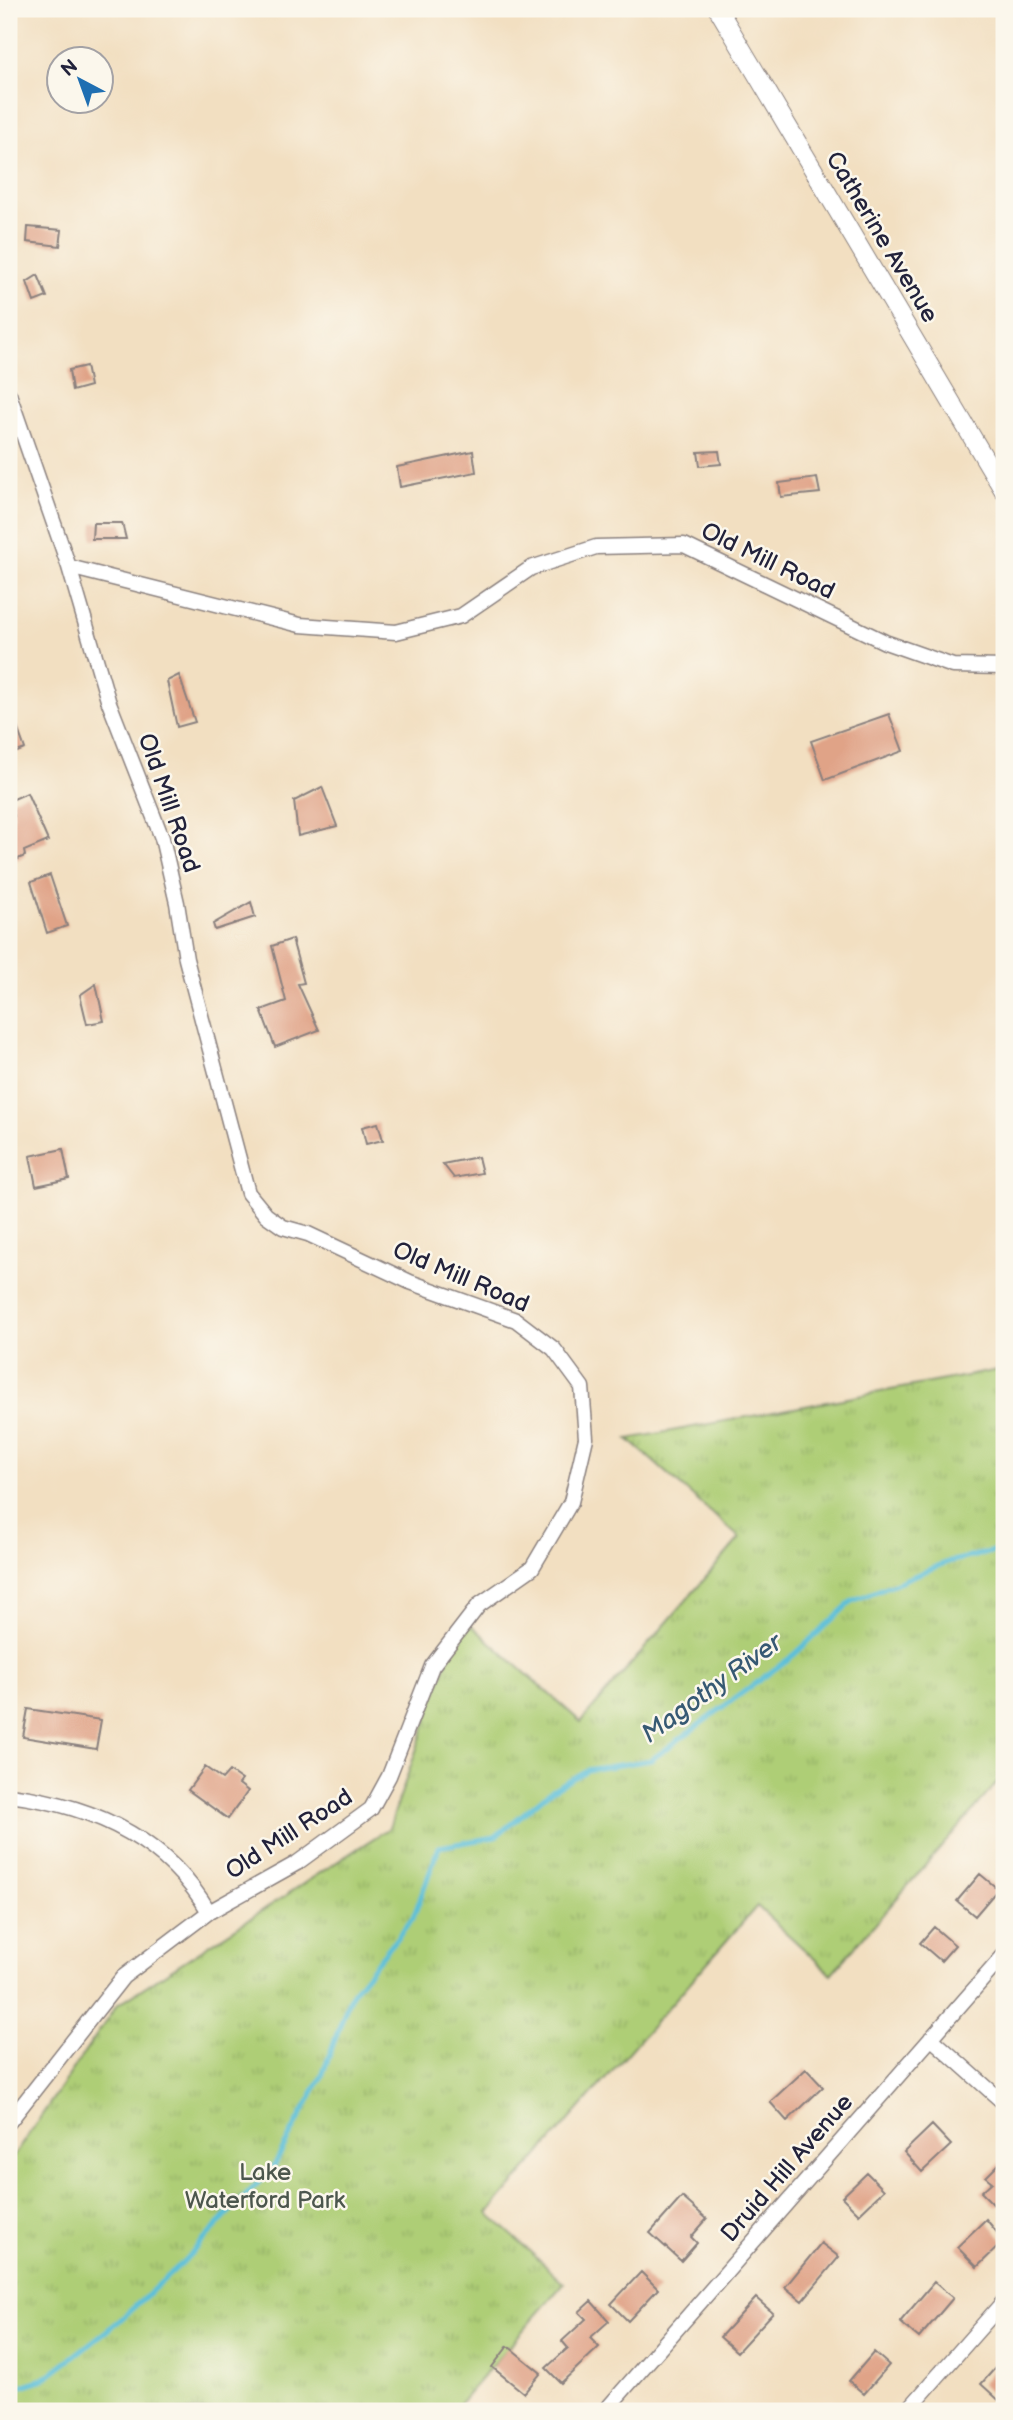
<svg xmlns="http://www.w3.org/2000/svg" width="1013" height="2420" font-family="'Balsamiq Sans',sans-serif">
  <style>
    .grass { fill: url(#grass-tufts); stroke: #687858; stroke-width: 2 }
    .lines { fill: none; stroke-linecap: round; stroke-linejoin: round }
    .stream { stroke: #5cbfda; stroke-width: 5 }
    .building { fill: #e0a387 }
    .minor-casing { stroke: #8a807e; stroke-width: 17 }
    .tertiary-casing { stroke: #8a807e; stroke-width: 20 }
    .minor { stroke: #fff; stroke-width: 14 }
    .tertiary { stroke: #fff; stroke-width: 18 }
    .labels { text-anchor: middle; dominant-baseline: central; stroke-width: 5; stroke-linejoin: round; paint-order: stroke }
    .street-label { font-size: 24px; fill: #22223b; stroke: #fbf7ec }
    .park-label { font-size: 24px; fill: #4c564d; stroke: #fbf7ec }
    .water-label { font-size: 26px; font-style: italic; fill: #365973; stroke: #fbf7ec }
  </style>
  <defs>
    <pattern id="grass-tufts" width="24" height="20" patternUnits="userSpaceOnUse" patternTransform="scale(1.75)"><rect width="24" height="20" fill="#aece76"/><path d="M3 7l-1-3M5 7V3M7 7l1-3M15 17l-1-3M17 17v-4M19 17l1-3" fill="none" stroke="#95b167"/></pattern>
  </defs>
  <rect width="100%" height="100%" fill="#fbf7ec"/>
  <filter id="ink" filterUnits="userSpaceOnUse"><feTurbulence type="fractalNoise" baseFrequency=".0143" numOctaves="2"/><feDisplacementMap in="SourceGraphic" scale="14" xChannelSelector="R" yChannelSelector="G"/><feConvolveMatrix kernelMatrix="1 2 1 2 8 2 1 2 1" color-interpolation-filters="sRGB"/></filter>
  <filter id="wash" filterUnits="userSpaceOnUse"><feTurbulence type="fractalNoise" baseFrequency=".00686" numOctaves="4" result="noise"/><feDisplacementMap in="SourceGraphic" scale="28" xChannelSelector="R" yChannelSelector="G"/><feGaussianBlur stdDeviation="1.57" result="paint"/><feColorMatrix in="noise" values="0 0 0 0 0 0 0 0 0 0 0 0 0 0 0 0 0 1.4 0 .05"/><feComposite in="paint" operator="in"/></filter>
  <g filter="url(#wash)">
    <rect width="100%" height="100%" fill="#f2dfc1"/>
    <path class="grass" d="M1004,1369V1775L831,1974L757,1906L488,2213L564,2283L453,2411H9V2163L117,2005L389,1828L453,1645L471,1625L581,1722L740,1538L628,1439Z"/>
    <g class="lines">
      <path class="stream" d="M9,2390L44,2379L119,2321L181,2264L274,2166L322,2076L351,1994L413,1918L439,1847L495,1837L552,1790L587,1770L651,1760L794,1655L852,1601L948,1562L1004,1549"/>
    </g>
    <g id="blocks">
      <path class="building" d="M28,227L62,230L60,246L27,242Z
        M38,275L47,297L34,302L27,282Z
        M86,366L90,386L72,391L69,370Z
        M473,451L476,472L400,487L397,467Z
        M719,451L721,464L700,466L698,452Z
        M817,478L820,493L781,497L779,483Z
        M93,523H122L126,539H92Z
        M179,675L195,722L177,727L167,681Z
        M10,708L25,749L9,755V709Z
        M889,714L903,751L825,780L811,741Z
        M322,787L337,826L298,836L294,801Z
        M27,793L48,841L24,851L25,856L9,863V818L14,816L9,801Z
        M50,875L67,926L47,933L31,882Z
        M251,902L255,917L215,930L213,924Z
        M292,939L304,983L298,984L319,1030L275,1047L261,1010L286,1001L272,946Z
        M96,984L104,1021L87,1024L80,995Z
        M378,1123L383,1140L366,1144L362,1127Z
        M63,1149L69,1179L36,1186L30,1156Z
        M478,1157L482,1173L454,1178L443,1164Z
        M28,1709L101,1720L96,1749L23,1737Z
        M205,1767L222,1779L229,1771L242,1780L239,1784L248,1791L228,1819L188,1790Z
        M980,1874L998,1889L975,1916L957,1901Z
        M934,1927L955,1945L941,1961L920,1943Z
        M806,2069L823,2087L787,2121L770,2102Z
        M932,2125L951,2145L922,2172L904,2152Z
        M1004,2159V2199L996,2207L981,2192L992,2182L986,2177Z
        M867,2173L884,2190L859,2214L842,2197Z
        M682,2197L707,2219L691,2237L697,2243L681,2261L650,2233Z
        M986,2219L1004,2241L977,2267L957,2247Z
        M821,2243L839,2257L802,2301L785,2287Z
        M641,2272L658,2289L628,2321L611,2304Z
        M934,2282L953,2298L919,2338L900,2322Z
        M756,2298L773,2313L737,2352L720,2337Z
        M591,2301L609,2321L590,2338L599,2347L561,2383L546,2368L568,2348L562,2341L586,2319L579,2312Z
        M508,2346L541,2373L524,2393L492,2367Z
        M874,2352L889,2365L864,2394L849,2381Z
        M1004,2358V2405L981,2384Z"/>
    </g>
  </g>
  <g filter="url(#ink)">
    <use href="#blocks" fill-opacity="0" stroke="#8a807e" stroke-width="2"/>
    <g class="lines">
      <defs>
        <path id="minor" d="M9,394L69,567L108,700L162,838L177,903L186,959L248,1193L266,1215L283,1227L308,1234L410,1282L516,1320L554,1349L582,1387L586,1438L571,1502L532,1568L479,1605L432,1666L389,1776L371,1809L297,1863L209,1912L123,1977L9,2122
          M69,567L300,625L396,632L461,616L531,568L596,547L684,545L885,642L953,666L1004,667
          M9,1795C91,1805 165,1837 209,1912
          M931,2038L1004,2103
          M605,2411L1004,1955
          M907,2411L1004,2301"/>
        <path id="tertiary" d="M718,9L1004,491"/>
      </defs>
      <use href="#minor" class="minor-casing"/>
      <use href="#tertiary" class="tertiary-casing"/>
      <use href="#minor" class="minor"/>
      <use href="#tertiary" class="tertiary"/>
    </g>
  </g>
  <g class="labels">
    <g class="street-label">
      <text transform="translate(882 237) rotate(59)">Catherine Avenue</text>
      <text transform="translate(768 561) rotate(26)">Old Mill Road</text>
      <text transform="translate(169 803) rotate(71)">Old Mill Road</text>
      <text transform="translate(461 1277) rotate(23)">Old Mill Road</text>
      <text transform="translate(289 1834) rotate(-33)">Old Mill Road</text>
      <text transform="translate(787 2168) rotate(-49)">Druid Hill Avenue</text>
    </g>
    <g class="park-label">
      <text x="265" y="2172">Lake<tspan x="265" dy="28">Waterford Park</tspan></text>
    </g>
    <g class="water-label">
      <text transform="translate(712 1689) rotate(-36)">Magothy River</text>
    </g>
  </g>
  <rect width="1013" height="2420" fill="none" stroke="#fbf7ec" stroke-width="35"/>
  <g transform="translate(80 80) rotate(319)"><circle r="33" fill="#fbf7ec" stroke="#a4a2a5" stroke-width="2"/>
  <path d="M0-5L12 26L0 18L-12 26Z" fill="#1f6fb2"/>
  <text y="-10" font-size="19" font-weight="bold" text-anchor="middle" fill="#22223b">N</text>
  </g>
</svg>
